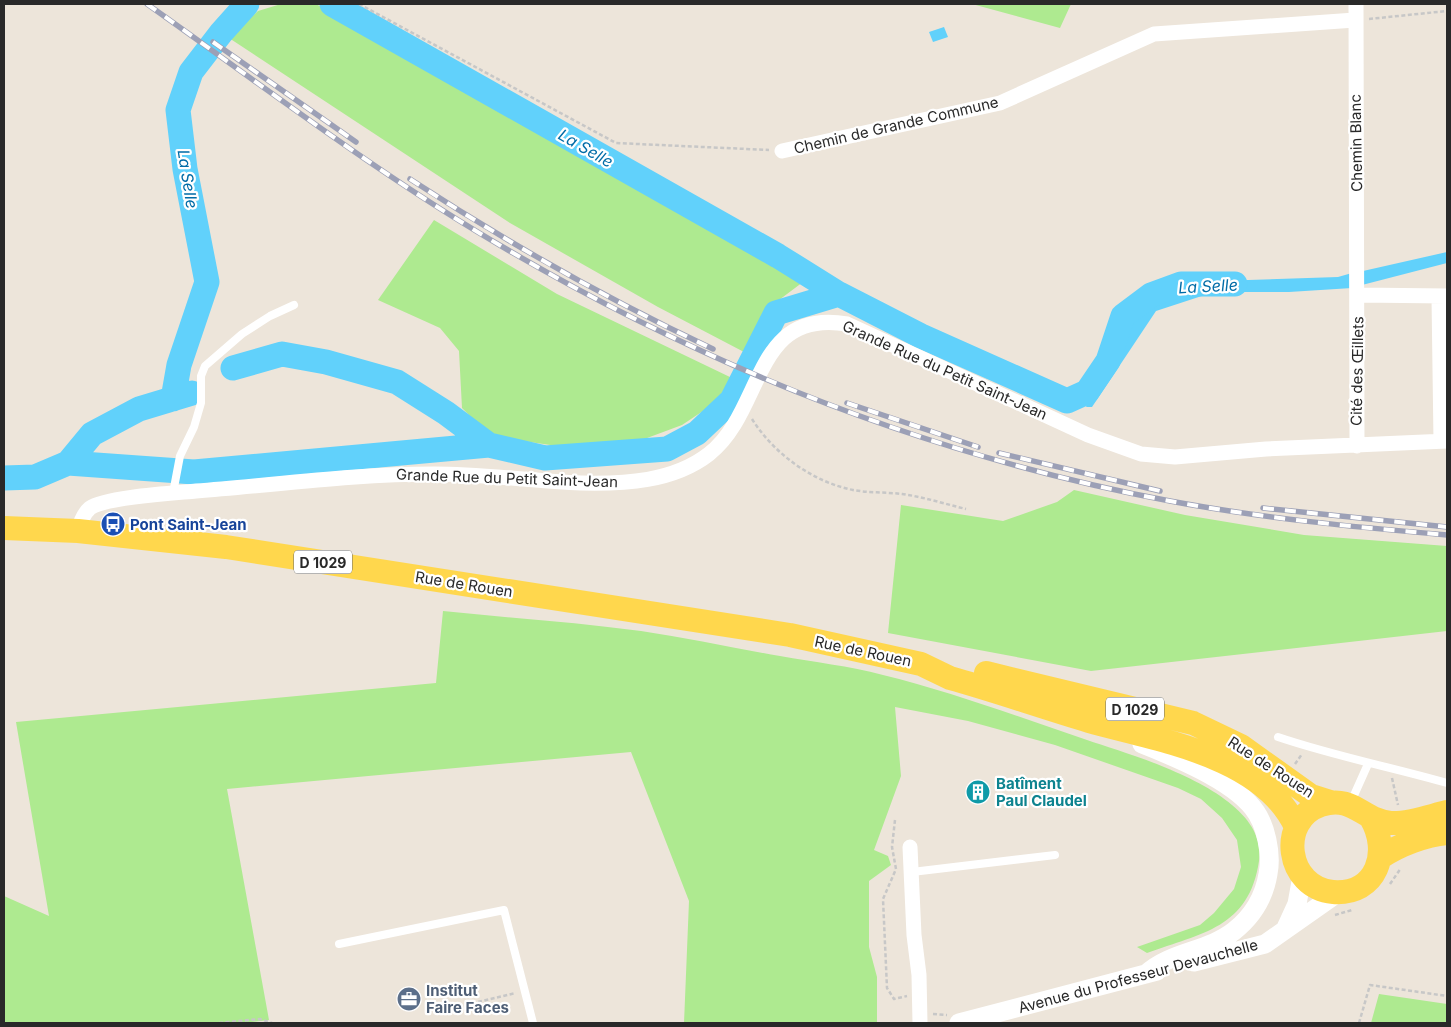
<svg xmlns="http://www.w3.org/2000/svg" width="1451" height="1027" font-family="Inter,sans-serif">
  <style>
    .green { fill: #aeea90 }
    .water { fill: #61d1fb }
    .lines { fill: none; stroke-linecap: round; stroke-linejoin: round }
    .river { stroke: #61d1fb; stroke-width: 25 }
    .path { stroke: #c7c7c7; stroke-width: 2.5; stroke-dasharray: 4 2.5; stroke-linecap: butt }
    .service { stroke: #fff; stroke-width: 8 }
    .minor { stroke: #fff; stroke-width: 15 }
    .tertiary { stroke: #fff; stroke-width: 19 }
    .primary { stroke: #ffd74d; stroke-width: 24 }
    .rail-casing { stroke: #9ca0b6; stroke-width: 5.5 }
    .rail { stroke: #fff; stroke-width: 4; stroke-dasharray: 11; stroke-linecap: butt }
    .labels { text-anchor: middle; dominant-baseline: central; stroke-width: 4.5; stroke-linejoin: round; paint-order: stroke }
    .shield { fill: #fff; stroke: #696969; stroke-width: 1 }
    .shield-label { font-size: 14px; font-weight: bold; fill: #292929 }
    .street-label { font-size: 15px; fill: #292929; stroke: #fff }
    .transit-label { font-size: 15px; font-weight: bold; fill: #164399; stroke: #fff; text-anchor: start }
    .culture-label { font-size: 15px; font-weight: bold; fill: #0d838f; stroke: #fff; text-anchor: start }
    .service-label { font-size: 15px; font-weight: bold; fill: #4e5e75; stroke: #fff; text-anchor: start }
    .water-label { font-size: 16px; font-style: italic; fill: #006ca7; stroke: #fff }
  </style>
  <rect width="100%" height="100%" fill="#ede5da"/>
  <path class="green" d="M281,4H316L803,282L767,309L744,352L658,307L510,223L229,38L258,11Z
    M972,4H1071L1060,28Z
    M434,220L557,294L732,378L715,403L682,425L639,441L557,446L490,436L462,408L459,351L440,328L378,300Z
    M1074,490L1185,515L1304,535L1447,546V631L1091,671L888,633L901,505L1003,521L1057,502Z
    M443,611C509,618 575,622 641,631C687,638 734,648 780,656C814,662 849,666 883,675C952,692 1019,717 1087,740C1134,756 1270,793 1259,861C1249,928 1202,933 1147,953L1137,947L1200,925L1214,913L1234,889L1241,867L1237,840L1222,818L1201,799L1178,788L1055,745L968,721L895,707L901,776L874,850L888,856L891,865L869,881V947L877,977V1023H684L689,901L631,752L227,789L269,1020L244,1023H4V896L49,916L16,722L436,683Z
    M1379,994L1447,1004V1023H1371Z"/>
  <path class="water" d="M944,27L948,37L933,42L929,32Z
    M1447,252V263L1362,285L1363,271Z
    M1352,273V288L1289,292H1214L1156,311L1092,407H1086L1127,332L1142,310L1156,299L1216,281L1338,277Z"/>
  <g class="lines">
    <path class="river" d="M332,4L778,256L839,294
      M233,368L282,354L326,362L397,382L446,413L489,445
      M173,399L179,365L207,282L185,169L178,110L191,72L221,33L247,4
      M68,463L92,434L139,409L192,393
      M4,478L35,477L68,463L194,472L489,445L545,458L667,449L697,433L732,400L776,313L839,294L921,336L1067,401L1087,392L1108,361L1123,316L1151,295L1181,284H1235"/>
    <path class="path" d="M359,4L616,143L769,150
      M1369,19L1447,11
      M752,419C774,454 813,482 853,490C869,493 886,492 902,494C924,497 945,504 966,509
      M1295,764L1302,754
      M1392,778L1398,805
      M895,820L892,847L896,869L883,899L887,988L894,999L907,996
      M1390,884L1401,868
      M1335,915L1352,910
      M478,1002L516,993
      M933,1014L947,1015
      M219,1023L260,1019L272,1023
      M1359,1023L1370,985L1447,996"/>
    <path class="service" d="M173,493L180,456L194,427L201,403V376L205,366L242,334L270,316L294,305
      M1278,737C1334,756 1391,767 1447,783
      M1351,802L1368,764
      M912,872L1055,855
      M339,944L504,910L533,1023"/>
    <path class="minor" d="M1356,4L1357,446
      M782,151L1000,103L1154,34L1355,20
      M1358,295L1447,296
      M1439,298L1441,441
      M78,531C80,523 83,514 90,508C105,497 175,493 196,491C275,485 354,474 434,474C483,474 532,481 581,483C624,484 673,482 709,454C765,410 752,308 847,324L1088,435L1141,454L1175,457L1266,449L1447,441
      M910,847L914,935L919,975L920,1023"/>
    <path class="tertiary" d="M1142,744C1175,757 1231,780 1253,808C1266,824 1272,854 1268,874C1264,898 1253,916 1234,931C1207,952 1171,951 1146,974
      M1286,928L1297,904L1302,876
      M1194,962L1265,944L1339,892
      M959,1023L1157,971"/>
    <path class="primary" d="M4,528L78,531L226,547L790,635L921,664L950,678C997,691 1042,707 1089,721C1156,740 1263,755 1296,827
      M986,673L1193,723L1241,746L1311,796L1330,802
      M1371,818C1391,852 1377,895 1333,892C1286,888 1277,820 1321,805C1353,794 1363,821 1391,823C1409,824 1430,816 1447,812
      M1381,857C1399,845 1425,835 1447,833"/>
    <defs>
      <path id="rail" d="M147,4C266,88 382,177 508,250C713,370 936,457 1170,501C1261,518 1354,527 1447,535
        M213,42L356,142
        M410,179C508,243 607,299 713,349
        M847,403L978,447
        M999,453L1160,491
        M1263,508L1447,527"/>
    </defs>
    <use href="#rail" class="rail-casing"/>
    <use href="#rail" class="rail"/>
  </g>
  <defs>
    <symbol id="bus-disc" viewBox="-11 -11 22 22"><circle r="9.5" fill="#1a4fb4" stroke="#fff"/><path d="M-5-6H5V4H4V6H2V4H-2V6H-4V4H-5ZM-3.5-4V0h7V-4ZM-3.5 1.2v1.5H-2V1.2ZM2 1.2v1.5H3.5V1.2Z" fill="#fff"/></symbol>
    <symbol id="building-disc" viewBox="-11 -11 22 22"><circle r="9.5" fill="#0f9aa8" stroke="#fff"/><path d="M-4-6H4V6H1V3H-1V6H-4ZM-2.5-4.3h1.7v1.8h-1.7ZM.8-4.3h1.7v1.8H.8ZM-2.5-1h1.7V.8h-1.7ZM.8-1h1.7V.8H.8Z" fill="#fff"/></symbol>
    <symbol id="office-disc" viewBox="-11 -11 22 22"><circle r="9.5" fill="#5c6f8a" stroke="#fff"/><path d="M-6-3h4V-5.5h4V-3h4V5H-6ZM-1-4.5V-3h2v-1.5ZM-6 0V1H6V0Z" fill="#fff"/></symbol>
  </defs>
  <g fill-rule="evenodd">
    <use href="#bus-disc" x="99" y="510" width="28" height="28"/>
    <use href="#building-disc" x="964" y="778" width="28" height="28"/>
    <use href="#office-disc" x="395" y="985" width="28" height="28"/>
  </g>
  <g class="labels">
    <g class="shield">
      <rect x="294" y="550.5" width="58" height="23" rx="4"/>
      <rect x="1106" y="697.5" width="58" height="23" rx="4"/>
    </g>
    <g class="shield-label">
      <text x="323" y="562">D 1029</text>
      <text x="1135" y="709">D 1029</text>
    </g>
    <g class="street-label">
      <text transform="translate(896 125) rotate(-13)">Chemin de Grande Commune</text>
      <text transform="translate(1356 143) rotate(-91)">Chemin Blanc</text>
      <text transform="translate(945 370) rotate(24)">Grande Rue du Petit Saint-Jean</text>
      <text transform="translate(1357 371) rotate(-89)">Cité des Œillets</text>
      <text transform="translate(507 478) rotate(2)">Grande Rue du Petit Saint-Jean</text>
      <text transform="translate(464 584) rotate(9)">Rue de Rouen</text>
      <text transform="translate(863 651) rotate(12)">Rue de Rouen</text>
      <text transform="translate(1271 767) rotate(33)">Rue de Rouen</text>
      <text transform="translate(1138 976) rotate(-15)">Avenue du Professeur Devauchelle</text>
    </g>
    <g class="transit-label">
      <text x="130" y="524">Pont Saint-Jean</text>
    </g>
    <g class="culture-label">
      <text x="996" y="783">Batîment<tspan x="996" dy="17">Paul Claudel</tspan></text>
    </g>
    <g class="service-label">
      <text x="426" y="990">Institut<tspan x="426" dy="17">Faire Faces</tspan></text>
    </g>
    <g class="water-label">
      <text transform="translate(586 148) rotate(30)">La Selle</text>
      <text transform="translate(188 179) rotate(81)">La Selle</text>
      <text transform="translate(1208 286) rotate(-3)">La Selle</text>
    </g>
  </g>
  <rect width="1451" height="1027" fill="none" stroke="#292929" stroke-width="10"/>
</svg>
